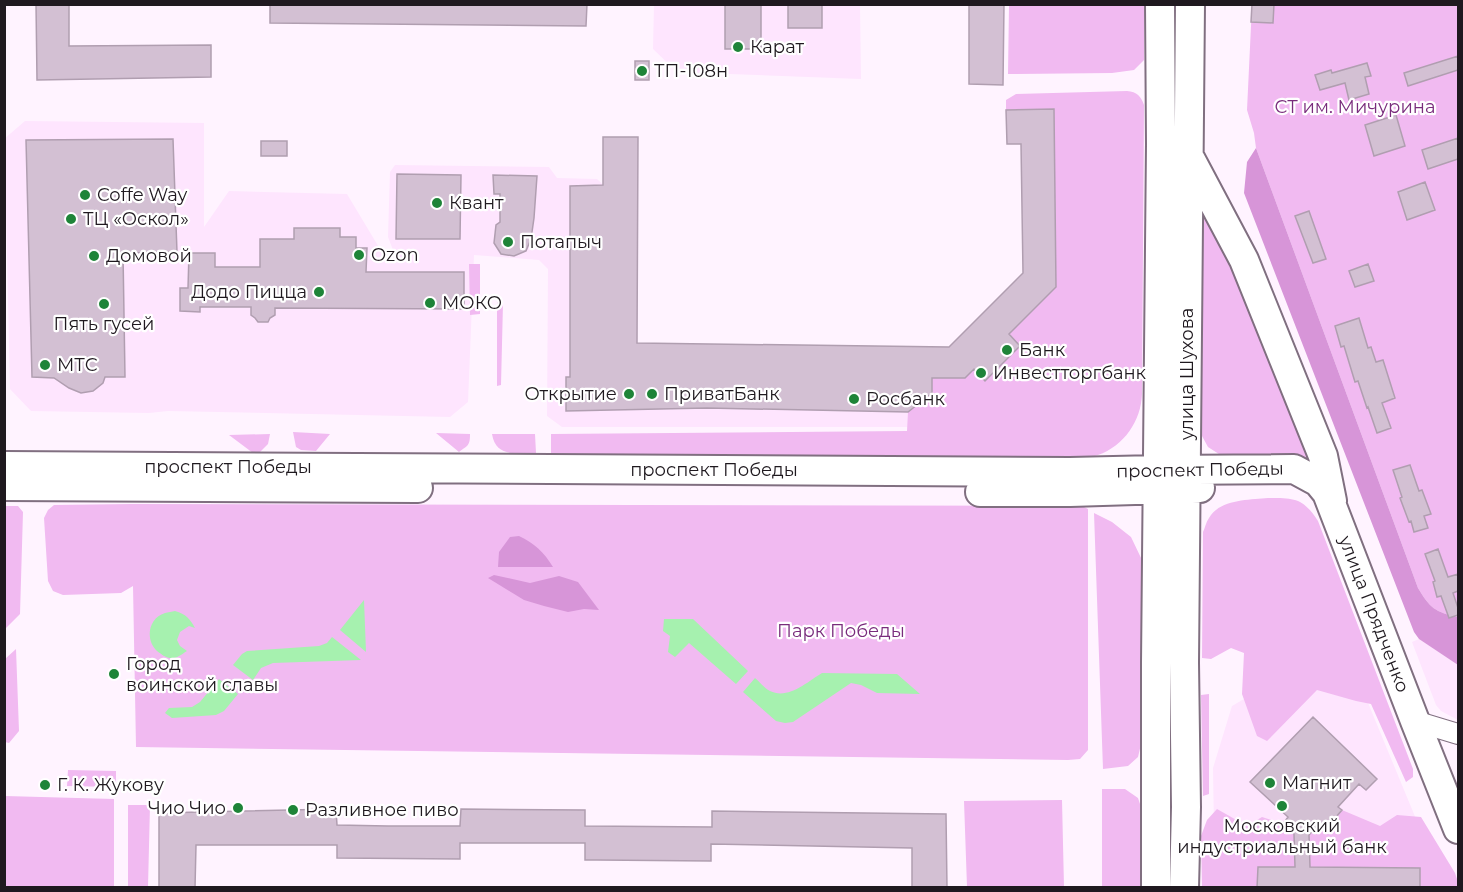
<svg xmlns="http://www.w3.org/2000/svg" width="1463" height="892" font-family="Montserrat,sans-serif">
  <style>
    .built { fill: #fee5fe }
    .green { fill: #f1baf1 }
    .forest { fill: #d795d8 }
    .water { fill: #a6f1af }
    .building { fill: #d3c0d3; stroke: #b09eb0; stroke-width: 1.5 }
    .lines { fill: none; stroke-linecap: round; stroke-linejoin: round }
    .street-casing { stroke: #806f80; stroke-width: 22 }
    .secondary-casing { stroke: #806f80; stroke-width: 32 }
    .street { stroke: #fff; stroke-width: 20 }
    .secondary { stroke: #fff; stroke-width: 28 }
    .poi-dot { fill: #1e8438; stroke: #fff; stroke-width: 2 }
    .labels { text-anchor: middle; dominant-baseline: central; stroke-width: 4.5; stroke-linejoin: round; paint-order: stroke }
    .poi-label { font-size: 18px; fill: #1f191f; stroke: #fff; text-anchor: start }
    .park-label { font-size: 18px; fill: #792c7c; stroke: #fff }
    .street-label { font-size: 18px; fill: #1f191f; stroke: #fff }
  </style>
  <rect width="100%" height="100%" fill="#fff3ff"/>
  <path class="built" d="M654,5H860L861,79L677,72L653,49Z
    M25,121L204,123V227L229,191L347,194L380,249L393,250L388,237L390,172L395,165L549,167L557,178L597,179L611,192L607,373H928L945,393L915,427H562L547,416L548,269L539,260L474,255L468,402L450,417L168,411L149,413L31,411L10,389L5,166L4,139Z
    M1419,639L1458,665V720L1441,711L1436,705L1412,642Z
    M1288,673L1359,681L1421,831L1411,848L1214,830L1213,768L1232,706Z"/>
  <path class="green" d="M1009,5H1144V60L1134,70L1112,73L1008,74Z
    M1252,5H1458V617C1435,612 1430,608 1418,588L1256,148L1254,133L1247,110Z
    M1127,91C1137,92 1141,96 1144,105L1142,394C1141,421 1124,446 1098,455C1093,457 1086,458 1080,459L551,455V434L907,431L908,412L932,393V378H965L974,369L986,380L1020,346L1009,334L1056,287L1054,109L1006,110V100L1016,94Z
    M1202,206L1234,264L1311,457L1310,463L1222,456L1208,447L1202,436Z
    M469,264H480V314L470,315Z
    M497,302L503,303L501,385L497,386Z
    M293,432L330,434L316,451L301,450L296,447Z
    M436,433L470,434C470,446 468,445 459,452Z
    M270,434L268,444L259,453H253L229,435Z
    M492,434H535L536,453C517,453 496,458 492,434Z
    M1268,498C1295,498 1303,498 1318,521L1413,769V777L1406,782L1371,704L1356,701L1317,690L1267,741L1257,736L1242,694L1244,653L1231,648L1211,659L1202,658L1203,532C1205,528 1206,522 1209,518C1220,499 1249,500 1268,498Z
    M132,504L1082,506L1088,509V750L1080,759L1068,760L136,747L133,586L121,593L63,595L53,591L48,581L44,518L48,510L54,505Z
    M5,506H18L23,512L20,614L5,629Z
    M1094,513L1112,522L1131,537L1142,560V740L1138,757L1128,766L1103,769Z
    M16,649L19,731L9,743L5,742V659Z
    M1209,694V794L1203,796L1201,695Z
    M68,770L116,771V787L67,786Z
    M1102,789H1125L1138,798L1142,810L1141,887H1102Z
    M5,796L114,799V887H5Z
    M1062,800L1064,887H967L964,801Z
    M128,805H150L148,887H128Z
    M1217,809L1247,826L1262,817L1283,824L1294,834L1305,867H1258L1257,887H1202L1201,836L1207,820Z
    M1342,810L1380,826L1397,815L1421,817L1455,873L1458,882V887H1420L1310,867L1309,835L1318,824L1330,825Z"/>
  <path class="forest" d="M1256,148L1418,588C1430,608 1435,612 1458,617V665L1419,639L1414,632L1244,193L1247,162Z
    M519,536C534,543 544,552 553,567H498L499,552L510,537Z
    M494,575L530,583L559,576L578,582L599,610L584,609L568,612L544,606L524,600L488,578Z"/>
  <path class="water" d="M364,600L366,652L340,630Z
    M175,611C186,614 190,619 195,628L189,626L180,632L177,640L180,646L187,651C182,654 177,659 170,658C166,658 161,654 157,651C145,640 148,618 165,613C168,612 172,612 175,611Z
    M664,619H693L748,671L736,684L689,643L675,657L668,652L670,636L663,631Z
    M332,637L361,660L273,663L261,668L253,680L233,665L242,654L247,651L319,646L327,643Z
    M822,673L897,674L920,694L877,693L861,685L851,683L793,722L785,723L776,721L743,692L755,678C760,682 764,688 770,691C788,700 807,682 822,673Z
    M219,679L238,694L224,711L216,715L172,718L165,713L169,708L192,707L200,702Z"/>
  <path class="building" d="M36,4H69V46L211,45V77L37,80Z
    M270,4H587L586,26L270,23Z
    M725,4H761V49H725Z
    M788,4H822V28H788Z
    M969,4H1004L1003,85L969,84Z
    M1252,4H1274L1273,23L1251,22Z
    M1458,56V70L1408,86L1404,73Z
    M635,61H649V80H635Z
    M1367,63L1371,76L1365,77L1369,94L1349,100L1345,83L1320,90L1315,75L1331,70L1332,73Z
    M1054,109L1056,287L1009,334L1020,346L985,381L974,369L965,378H932V393L908,412L707,408L566,411V377H570V186L603,185V137H638L637,343L949,347L1023,273L1021,144H1007L1006,110Z
    M1396,115L1405,146L1374,156L1365,125Z
    M1458,138V159L1428,169L1422,150Z
    M173,139L177,252L123,253L125,377H105L103,383L93,391L81,393L69,388L54,378L32,377L26,140Z
    M261,141H287V156H261Z
    M397,174L461,175L460,239H396Z
    M493,175L537,176L534,218L531,239L526,251L514,256L501,254L494,243L496,225L500,222V194H494Z
    M1425,182L1435,210L1407,220L1398,192Z
    M1309,211L1326,259L1313,263L1295,216Z
    M294,228H340V237H356V248H367L366,272H464V309L275,308V315L270,318L268,322H258L255,318L251,315V307H200V312L180,311V288H188L189,253H215V267H260V239H294Z
    M1368,264L1374,281L1355,287L1349,271Z
    M1359,318L1368,348L1371,347L1376,362L1383,360L1395,398L1382,403L1391,428L1377,433L1368,407L1367,408L1358,381L1355,382L1344,346L1341,347L1335,326Z
    M1410,465L1419,491L1422,490L1431,514L1424,516L1428,528L1414,532L1411,521L1409,522L1400,498L1402,497L1393,470Z
    M1438,549L1448,577L1458,574V591L1453,593L1458,608V615L1449,618L1441,596L1437,597L1433,582L1435,581L1425,554Z
    M1313,717L1377,779L1366,790L1359,784L1338,807L1342,810L1329,825L1318,824L1309,835L1310,867L1420,868V888H1257L1258,867H1295L1294,834L1283,824L1288,817L1250,782Z
    M336,809L337,825L388,826H460L461,809L585,810V826L712,827V811L946,814L947,888H912V848L711,844V861L597,860H585V843H460V859L337,858V845H196L195,888H159V813Z"/>
  <g class="lines">
    <defs>
      <path id="street" d="M1415,721L1458,734"/>
      <path id="secondary" d="M1191,160L1244,260L1323,456L1332,501
        M4,466L1070,472L1157,470L1294,469L1318,482L1327,493L1415,721L1458,829
        M4,486L418,488
        M980,492H1070L1200,488
        M1156,888V663L1161,144L1160,4
        M1184,888L1186,807L1184,663L1190,4"/>
    </defs>
    <use href="#street" class="street-casing"/>
    <use href="#secondary" class="secondary-casing"/>
    <use href="#street" class="street"/>
    <use href="#secondary" class="secondary"/>
  </g>
  <g class="poi-dot">
    <circle cx="738" cy="47" r="6"/>
    <circle cx="642" cy="71" r="6"/>
    <circle cx="85" cy="195" r="6"/>
    <circle cx="437" cy="203" r="6"/>
    <circle cx="71" cy="219" r="6"/>
    <circle cx="508" cy="242" r="6"/>
    <circle cx="359" cy="255" r="6"/>
    <circle cx="94" cy="256" r="6"/>
    <circle cx="319" cy="292" r="6"/>
    <circle cx="430" cy="303" r="6"/>
    <circle cx="104" cy="304" r="6"/>
    <circle cx="1007" cy="350" r="6"/>
    <circle cx="45" cy="365" r="6"/>
    <circle cx="981" cy="373" r="6"/>
    <circle cx="629" cy="394" r="6"/>
    <circle cx="652" cy="394" r="6"/>
    <circle cx="854" cy="399" r="6"/>
    <circle cx="114" cy="674" r="6"/>
    <circle cx="1270" cy="783" r="6"/>
    <circle cx="45" cy="785" r="6"/>
    <circle cx="1282" cy="806" r="6"/>
    <circle cx="238" cy="808" r="6"/>
    <circle cx="293" cy="810" r="6"/>
  </g>
  <g class="labels">
    <g class="poi-label">
      <text x="750" y="47">Карат</text>
      <text x="654" y="71">ТП-108н</text>
      <text x="97" y="195">Coffe Way</text>
      <text x="449" y="203">Квант</text>
      <text x="83" y="219">ТЦ «Оскол»</text>
      <text x="520" y="242">Потапыч</text>
      <text x="371" y="255">Ozon</text>
      <text x="106" y="256">Домовой</text>
      <text x="307" y="292" text-anchor="end">Додо Пицца</text>
      <text x="442" y="303">МОКО</text>
      <text x="104" y="324" text-anchor="middle">Пять гусей</text>
      <text x="1019" y="350">Банк</text>
      <text x="57" y="365">МТС</text>
      <text x="993" y="373">Инвестторгбанк</text>
      <text x="617" y="394" text-anchor="end">Открытие</text>
      <text x="664" y="394">ПриватБанк</text>
      <text x="866" y="399">Росбанк</text>
      <text x="126" y="664">Город<tspan x="126" dy="21">воинской славы</tspan></text>
      <text x="1282" y="783">Магнит</text>
      <text x="57" y="785">Г. К. Жукову</text>
      <text x="226" y="808" text-anchor="end">Чио Чио</text>
      <text x="305" y="810">Разливное пиво</text>
      <text x="1282" y="826" text-anchor="middle">Московский<tspan x="1282" dy="21">индустриальный банк</tspan></text>
    </g>
    <g class="park-label">
      <text x="1355" y="107">СТ им. Мичурина</text>
      <text x="841" y="631">Парк Победы</text>
    </g>
    <g class="street-label">
      <text transform="translate(1187 374) rotate(-90)">улица Шухова</text>
      <text x="228" y="467">проспект Победы</text>
      <text x="714" y="470">проспект Победы</text>
      <text transform="translate(1200 470) rotate(-1)">проспект Победы</text>
      <text transform="translate(1374 614) rotate(69)">улица Прядченко</text>
    </g>
  </g>
  <rect width="1463" height="892" fill="none" stroke="#1f191f" stroke-width="12"/>
</svg>
